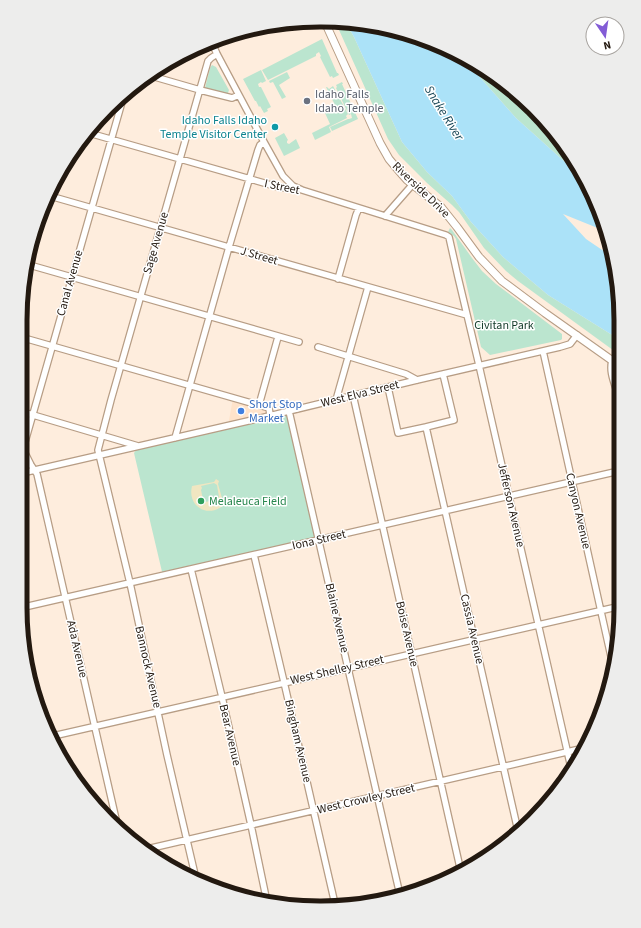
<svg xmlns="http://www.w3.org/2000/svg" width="641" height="928" font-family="'Source Sans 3',sans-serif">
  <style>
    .built { fill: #ffe3ca }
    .green { fill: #bbe5cf }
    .sand { fill: #f0e6c1; fill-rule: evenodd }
    .water { fill: #abe2f8 }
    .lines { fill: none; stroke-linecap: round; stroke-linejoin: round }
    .minor-casing { stroke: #b79d85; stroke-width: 8 }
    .major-casing { stroke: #b79d85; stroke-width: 9 }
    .minor { stroke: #fff; stroke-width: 5.5 }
    .major { stroke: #fff; stroke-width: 7 }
    .worship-dot { fill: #6b7280; stroke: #fff; stroke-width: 1.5 }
    .culture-dot { fill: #0f9aa8; stroke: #fff; stroke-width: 1.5 }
    .shop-dot { fill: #3f7fe0; stroke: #fff; stroke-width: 1.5 }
    .leisure-dot { fill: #2e9e5b; stroke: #fff; stroke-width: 1.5 }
    .labels { text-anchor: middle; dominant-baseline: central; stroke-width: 3; stroke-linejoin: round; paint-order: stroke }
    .worship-label { font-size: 12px; fill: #5b616d; stroke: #fff; text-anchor: start }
    .culture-label { font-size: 12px; fill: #0d838f; stroke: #fff; text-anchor: end }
    .street-label { font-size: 12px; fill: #231910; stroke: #fff }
    .park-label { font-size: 12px; fill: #113a28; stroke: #fff }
    .shop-label { font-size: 12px; fill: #366cbe; stroke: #fff; text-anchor: start }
    .leisure-label { font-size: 12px; fill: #27864d; stroke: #fff; text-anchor: start }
    .water-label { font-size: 13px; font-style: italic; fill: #184757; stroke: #fff }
    .rim { fill: none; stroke: #231910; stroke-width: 5 }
  </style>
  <rect width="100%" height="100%" fill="#feeddd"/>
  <path class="built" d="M233,398L269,408L270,415L228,426Z"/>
  <path class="green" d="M335,21L346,23L354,37L402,142L427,172L452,196L471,222L503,257L548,295L617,338V353L518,281L506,271L484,248L459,212L452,205L427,183L399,155L388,139Z
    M322,39L337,73H338L339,75L333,78L332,76L330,77L320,57L321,56L319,52L316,54V56L268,80L262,70Z
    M464,58L488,71L533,108L586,181L516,118L470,66Z
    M212,65L216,67L229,90L228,93L227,94L205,88L210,68Z
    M261,70L266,81L262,83L261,82L258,84L259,87H261L271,107L267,109L268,111L264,113L260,106L259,107L256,101H255L243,79Z
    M287,72L290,78L279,85L286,97L282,99L273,82L270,83L269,81Z
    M342,82L343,84H342L358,119L332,131L330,127L348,119H349L352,118L351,114L349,115L336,88L337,87L336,85Z
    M333,86L348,114L346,116L347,118L329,127L331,132L315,140L312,133L330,124L325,113L336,107L326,87H327L329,89Z
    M284,133L288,140L287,141V143L289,144L296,139L300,148L284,156L275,138Z
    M450,228L452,230L472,258L482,271L496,284L562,334V339L561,340L490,355L481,347L456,239L454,236L448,232Z
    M289,411L319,540L163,576L134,453L139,446Z"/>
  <path class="sand" d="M216,479L219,481L218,484L224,505C207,519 187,506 192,486L214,482ZM214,483L217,485L219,497L217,498L216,500L205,502L203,500L201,490L202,488L201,486Z"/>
  <path class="water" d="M346,23L379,26L436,43L464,58L470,66L516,118L586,181L590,187L605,231L563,214L586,239L614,258L615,262L617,338L548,295L503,257L471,222L452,196L427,172L402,142L354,37Z"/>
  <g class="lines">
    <defs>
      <path id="minor" d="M211,41L217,54L264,142L283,176L293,186
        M148,75L200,90L232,98L239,95
        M531,107L539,116
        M89,133L278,187L285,188L293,186L302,190L446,235L449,237L458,277L479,365L481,374L572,772
        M50,196L467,315
        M385,216L413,184
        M26,264L299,342
        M338,279L356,215L359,208
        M24,338L269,408L270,415
        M318,347L406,374L417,380
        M543,351L614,670
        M612,361C609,371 614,382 617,392
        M443,374L454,420L426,427L518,831
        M388,387L398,433L426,427
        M353,395L461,872
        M336,400L368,287
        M259,405L278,337
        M289,411L400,895
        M23,412L138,446
        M175,438L229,247L258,150L260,145L264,142
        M22,473L248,421L417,380L560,347L570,344L577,335
        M254,555L284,682L335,904
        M191,569L222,697L251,825L267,902
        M20,608L619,471
        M53,736L621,606
        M118,828L37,474L31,465L23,449L124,95
        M147,849L584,748
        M196,879L167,755L130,583L98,450L111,400L208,61L211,58L217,54"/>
      <path id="major" d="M324,20L380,143L389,159L400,172L407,180L441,207L457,227L479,257L502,281L545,313L617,364"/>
    </defs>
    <use href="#minor" class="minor-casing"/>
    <use href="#major" class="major-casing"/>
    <use href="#minor" class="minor"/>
    <use href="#major" class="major"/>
  </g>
  <circle class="worship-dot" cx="307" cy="101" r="4"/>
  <circle class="culture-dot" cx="275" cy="127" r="4"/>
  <circle class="shop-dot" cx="241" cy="411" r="4"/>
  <circle class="leisure-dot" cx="201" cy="501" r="4"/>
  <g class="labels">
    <g class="worship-label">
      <text x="315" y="94">Idaho Falls<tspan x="315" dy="14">Idaho Temple</tspan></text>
    </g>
    <g class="culture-label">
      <text x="267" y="120">Idaho Falls Idaho<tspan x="267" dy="14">Temple Visitor Center</tspan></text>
    </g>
    <g class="street-label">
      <text transform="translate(282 187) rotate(12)">I Street</text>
      <text transform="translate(421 190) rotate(44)">Riverside Drive</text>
      <text transform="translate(156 243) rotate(-74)">Sage Avenue</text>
      <text transform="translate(259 256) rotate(16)">J Street</text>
      <text transform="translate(70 283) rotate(-74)">Canal Avenue</text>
      <text transform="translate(360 394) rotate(-14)">West Elva Street</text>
      <text transform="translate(511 505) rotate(77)">Jefferson Avenue</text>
      <text transform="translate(578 511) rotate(77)">Canyon Avenue</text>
      <text transform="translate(319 540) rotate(-13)">Iona Street</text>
      <text transform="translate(337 618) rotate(77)">Blaine Avenue</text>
      <text transform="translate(472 629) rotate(77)">Cassia Avenue</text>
      <text transform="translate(407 634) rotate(77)">Boise Avenue</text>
      <text transform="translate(77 649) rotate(77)">Ada Avenue</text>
      <text transform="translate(148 667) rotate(77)">Bannock Avenue</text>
      <text transform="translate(337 670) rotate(-13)">West Shelley Street</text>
      <text transform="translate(230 735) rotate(77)">Bear Avenue</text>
      <text transform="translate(298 741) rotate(77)">Bingham Avenue</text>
      <text transform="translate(366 799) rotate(-13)">West Crowley Street</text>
    </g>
    <g class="park-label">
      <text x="504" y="325">Civitan Park</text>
    </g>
    <g class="shop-label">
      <text x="249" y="404">Short Stop<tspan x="249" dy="14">Market</tspan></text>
    </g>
    <g class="leisure-label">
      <text x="209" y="501">Melaleuca Field</text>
    </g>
    <g class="water-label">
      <text transform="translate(444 113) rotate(58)">Snake River</text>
    </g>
  </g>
  <path d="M0 0H641V928H0ZM320 27H321A293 293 0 0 1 614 320V608A293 293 0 0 1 321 901H320A293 293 0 0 1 27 608V320A293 293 0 0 1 320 27Z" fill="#ededec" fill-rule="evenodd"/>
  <path class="rim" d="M320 27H321A293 293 0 0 1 614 320V608A293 293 0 0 1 321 901H320A293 293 0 0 1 27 608V320A293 293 0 0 1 320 27Z"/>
  <g transform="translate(605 36) rotate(167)"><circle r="19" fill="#ffffff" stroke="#a7a39f"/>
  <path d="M0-3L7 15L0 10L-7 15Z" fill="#835cd6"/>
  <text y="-6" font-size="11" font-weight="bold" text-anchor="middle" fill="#231910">N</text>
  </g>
</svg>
